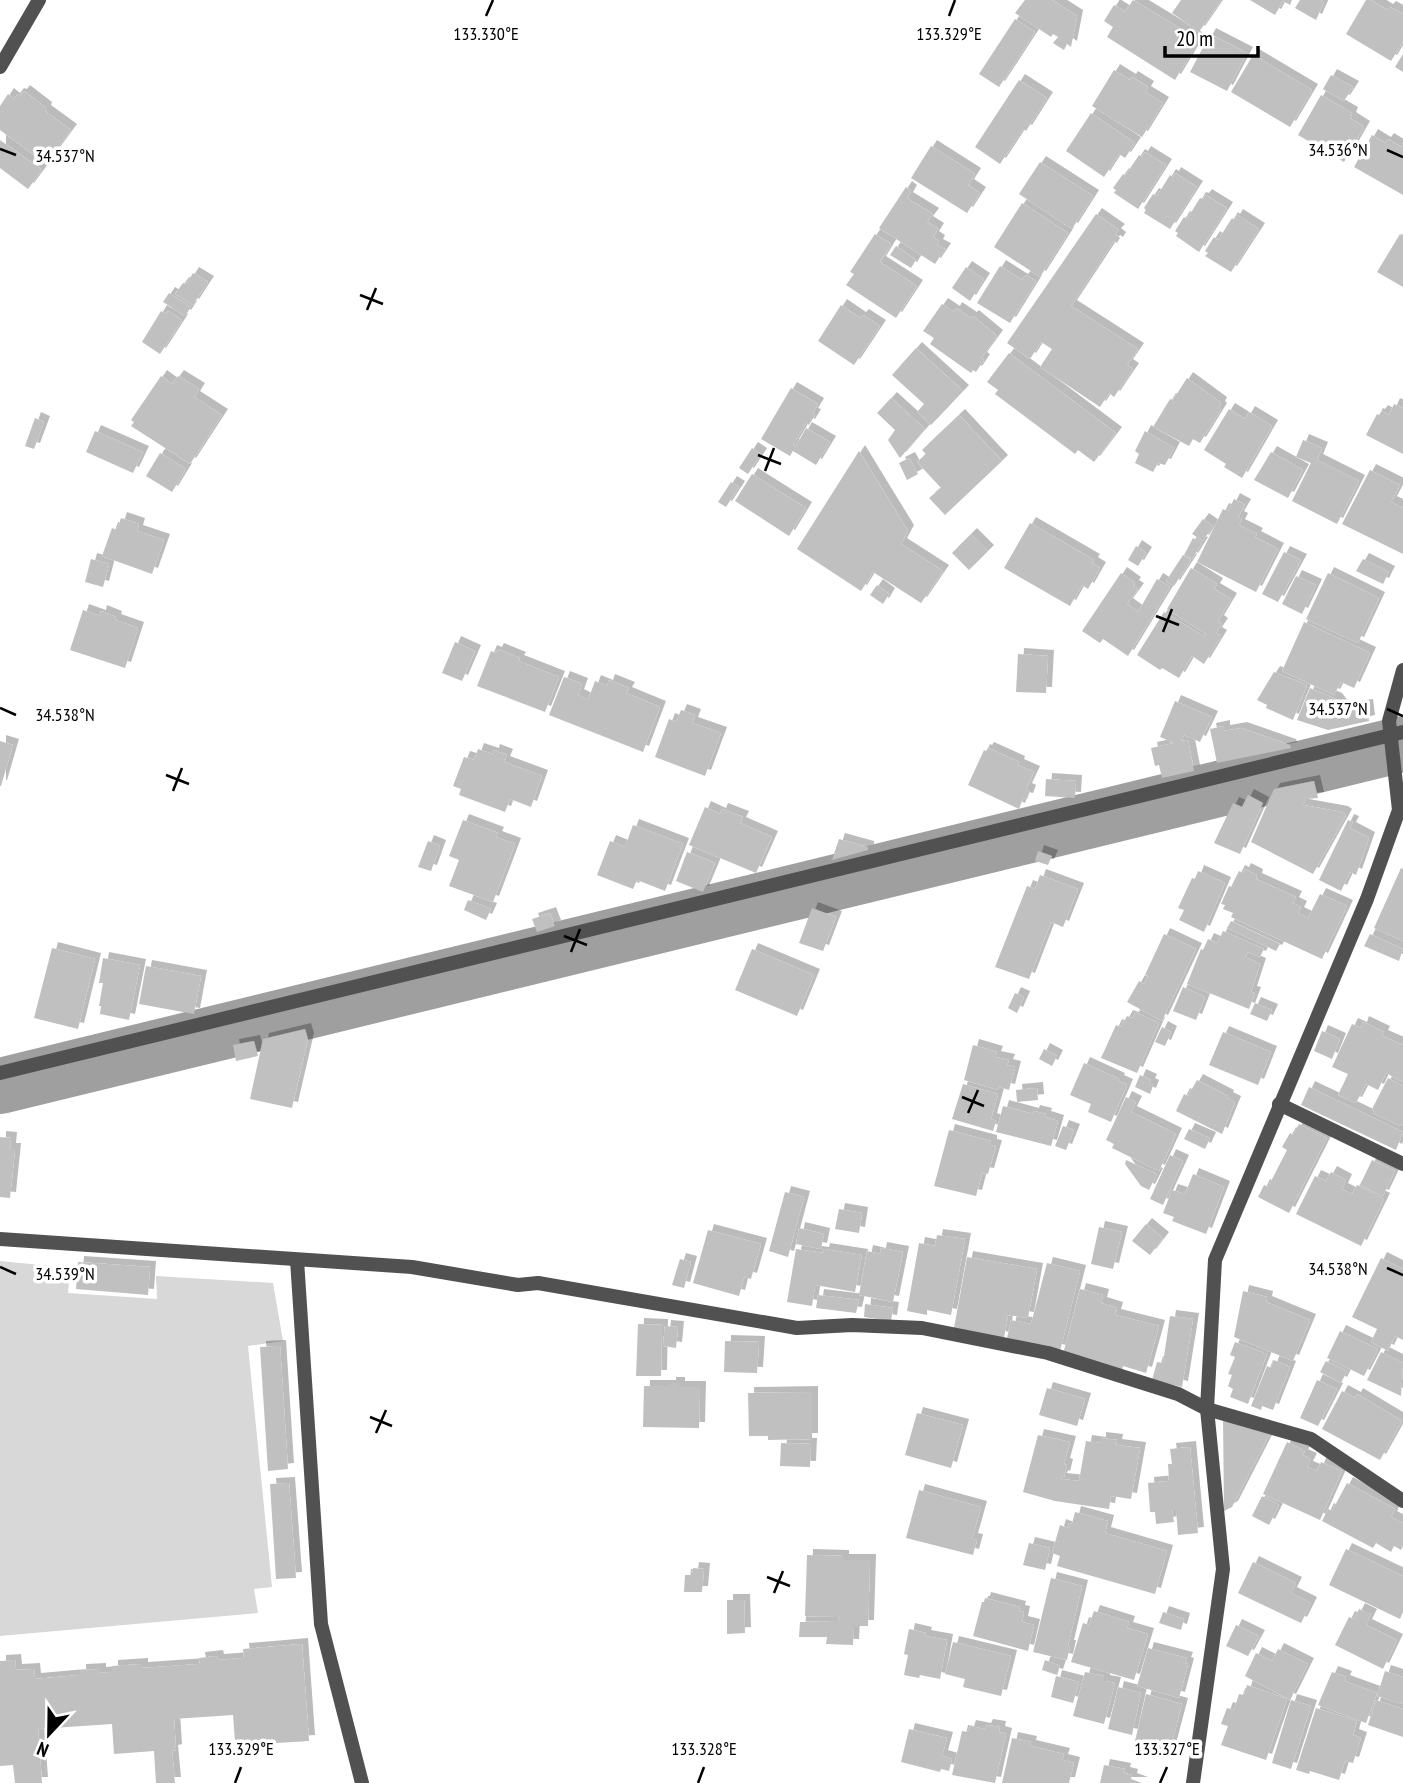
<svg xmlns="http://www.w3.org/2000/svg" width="1403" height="1783" font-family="'PT Sans Narrow',sans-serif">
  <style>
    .green { fill: #d8d8d8 }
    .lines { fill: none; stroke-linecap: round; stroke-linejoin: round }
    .river { stroke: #9f9f9f; stroke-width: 56 }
    .building { fill: #c0c0c0; filter: url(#shadow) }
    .minor { stroke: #515151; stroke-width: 14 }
    .tertiary { stroke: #515151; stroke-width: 14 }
    .ticks { fill: none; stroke: #000; stroke-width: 2.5 }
    .ticks-label { font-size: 18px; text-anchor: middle; fill: #000; stroke: #fff; stroke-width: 7; stroke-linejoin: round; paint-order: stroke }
  </style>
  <defs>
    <filter id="shadow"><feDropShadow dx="6" dy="-6" stdDeviation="0" flood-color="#0004"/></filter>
  </defs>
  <rect width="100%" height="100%" fill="#fff"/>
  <path class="green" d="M0,1261L70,1268L68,1293L157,1299L156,1276L273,1283L283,1341L248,1346L272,1587L254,1589L258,1613L0,1636Z"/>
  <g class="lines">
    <path class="river" d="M0,1086L1403,744"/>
  </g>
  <path class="building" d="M1025,0H1052L1077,16L1071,47L1067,44L1064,50L1053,43L1058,37L1053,34L1051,37L1015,13Z
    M1133,0L1199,40L1175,80L1107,37L1113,27L1104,21L1114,5L1125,12Z
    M1181,0H1221L1199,32L1172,13Z
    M1250,0H1292L1290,5L1283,1L1275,15Z
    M1300,0H1320L1324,2L1316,20L1295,8Z
    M1366,0H1371L1387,10L1390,7L1403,14V42L1391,61L1346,34Z
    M1015,19L1035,32L999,87L979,74Z
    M1210,34L1247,53L1227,91L1190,72Z
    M1403,54V72L1395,67Z
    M1253,55L1312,90L1290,127L1231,92Z
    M1114,70L1130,80L1132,77L1148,87L1145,92L1163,103L1142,137L1092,106Z
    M1331,75L1353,87L1344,101L1323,89Z
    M1019,80L1047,98L1026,131L1023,129L1000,164L975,147Z
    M24,91L46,108L45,111L71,130L46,164L0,130V106L8,94L14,99L18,94L21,95Z
    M1321,95L1352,113L1350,118L1364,127L1344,162L1298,135Z
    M1091,113L1135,143L1125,158L1119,154L1104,177L1066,151Z
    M1372,135L1385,143L1388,139L1401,147L1403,143V195L1354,167Z
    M0,140L42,170L28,189L0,168Z
    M931,146L975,174L968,185L980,193L967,213L911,178Z
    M1145,152L1166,165L1138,209L1114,193L1116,190L1113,188L1123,174L1125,176L1139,155L1142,157Z
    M1040,162L1093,196L1072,229L1019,194Z
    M1175,173L1197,187L1170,229L1144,213L1146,210L1144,208L1153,194L1157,196L1170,175L1173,177Z
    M906,187L911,191L907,198L933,214L927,222L938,229L933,237L939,241L937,245L945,249L935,264L879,228Z
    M1206,195L1227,208L1199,252L1176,236L1178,233L1175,231L1184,217L1187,219L1200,198L1203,199Z
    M1022,203L1068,233L1040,277L994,247Z
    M1096,214L1119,230L1115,234L1120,238L1117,243L1114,241L1071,306L1138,349L1127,365L1133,369L1114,397L1109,393L1100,407L1040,367L1052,349L1041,342L1030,359L1007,343Z
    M1237,215L1259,229L1231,272L1205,256L1208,253L1205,251L1214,237L1218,240L1232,218L1234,220Z
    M875,234L891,244L880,262L917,286L896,318L846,285L854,274L850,272Z
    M1400,234L1403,236V287L1377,272Z
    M896,246L916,260L911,268L890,255Z
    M1000,266L1022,280L1026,275L1036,281L1010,323L977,303Z
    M966,267L984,279L970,301L952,288Z
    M193,273L208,282L193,305L175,294L183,283L186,284Z
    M169,293L191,307L185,316L163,302Z
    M942,304L954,312L956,308L971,318L973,316L997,336L981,358L984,360L976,372L973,370L971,373L930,344L934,338L923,331Z
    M841,305L860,318L863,315L880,326L854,365L818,341Z
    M161,311L166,314L168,311L182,320L160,354L142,342Z
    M916,348L963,391L931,425L917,412L924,404L892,375Z
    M1009,353L1116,433L1094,462L1078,450L1075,454L995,394L998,390L987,382Z
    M161,376L172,384L178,376L199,389L194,397L222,415L190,464L131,426L134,422L131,420Z
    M1187,378L1221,403L1219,407L1221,409L1200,443L1193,439L1189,446L1153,427L1170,399L1173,400Z
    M791,388L818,404L812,414L815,415L809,425L806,423L793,445L796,446L806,428L830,442L816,465L793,451L790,456L761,439Z
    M891,398L925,429L900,458L888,440L895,430L877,413Z
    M1394,404L1403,408V454L1366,435L1377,414L1379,415L1382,411L1389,415Z
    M1229,409L1245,419L1249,412L1272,426L1242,478L1224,467L1226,464L1204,450Z
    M959,415L1002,461L945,515L929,498L941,488L917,462L926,454L922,450Z
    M35,418L44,422L34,449L25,446Z
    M95,431L143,452L133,473L86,452Z
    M1145,431L1174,448L1165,465L1158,463L1153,472L1135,463L1139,454L1135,451Z
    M1303,440L1322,448L1317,460L1359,481L1337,524L1292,501L1311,463L1296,457Z
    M752,448L761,454L748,474L739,468Z
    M859,451L908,531L901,544L943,571L921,603L873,572L861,591L797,549Z
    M1271,452L1303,470L1288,498L1254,480Z
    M160,453L186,469L172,492L146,476Z
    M909,458L918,474L907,480L899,463Z
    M1370,470L1400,485L1391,502L1403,508V554L1342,524Z
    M752,474L806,508L789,536L735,501Z
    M731,482L739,487L726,507L718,502Z
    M1234,499L1245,505L1238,517L1242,519L1239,525L1257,534L1255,537L1278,549L1256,592L1197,562L1223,509L1228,511Z
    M121,518L139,524L137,531L164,540L152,574L102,556L112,528L117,530Z
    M1203,519L1213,526L1203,541L1192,534Z
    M1030,523L1094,560L1092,563L1100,568L1088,589L1082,585L1070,606L1004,568Z
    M971,534L988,551L969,570L952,553Z
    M1193,538L1202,543L1192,559L1184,555Z
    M1136,546L1146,553L1138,566L1128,560Z
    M1284,552L1301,560L1278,602L1262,594Z
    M1183,555L1191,560L1174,586L1166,581Z
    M91,559L109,564L103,587L85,582Z
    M1363,559L1389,572L1383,584L1356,571Z
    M1191,568L1217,584L1214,589L1231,599L1218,621L1222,624L1216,633L1221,636L1204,664L1192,656L1179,678L1162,668L1160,670L1137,655L1164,612L1205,637L1206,634L1167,609Z
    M1121,573L1135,583L1133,586L1138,589L1127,604L1138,612L1157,579L1170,587L1128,656L1103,639L1100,643L1082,631Z
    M1328,573L1379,598L1358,643L1306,619Z
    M1296,576L1316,585L1302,614L1282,604Z
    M877,585L889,594L883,604L870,595Z
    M83,610L100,616L101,611L116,617L115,620L138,628L125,668L70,650Z
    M1304,622L1370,653L1354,688L1341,682L1334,695L1282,671Z
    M455,642L475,651L462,681L442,673Z
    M498,649L520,658L518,661L559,677L545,712L477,686L491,651L496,653Z
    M1018,654L1048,656L1046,693L1016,692Z
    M1274,672L1307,685L1293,720L1266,708L1267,705L1257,700Z
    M564,677L582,684L578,695L588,700L595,681L607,686L609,680L629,688L626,693L660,707L643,752L549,715Z
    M1310,688L1336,699L1343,708L1367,705L1369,721L1328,730L1297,720Z
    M1175,701L1212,717L1200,742L1184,735L1181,741L1188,740L1194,771L1162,778L1159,765L1155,766L1151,748L1174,743L1160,737Z
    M681,710L695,715L692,723L721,733L705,776L655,757L669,719L676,722Z
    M1224,726V731L1241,728L1290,745L1291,748L1217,763L1210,729Z
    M0,741L13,745L1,786H0Z
    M988,748L1019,762L1018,765L1034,772L1026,789L1030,791L1027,799L1023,798L1019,809L968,785L984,750L986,751Z
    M478,749L493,754L494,750L507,755L504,762L542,776L531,807L510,799L505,812L459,795L461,789L453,786L464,757L474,760Z
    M1046,779L1076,781L1075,798L1045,796Z
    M1314,781L1318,798L1306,799L1303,805L1342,812L1346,815L1313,874L1251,842L1274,789Z
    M1248,795L1263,803L1240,854L1214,843L1233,803L1242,807Z
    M705,807L720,814L722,809L743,817L740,823L772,837L756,873L689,845Z
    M463,820L498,833L496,837L515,844L493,902L449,886L459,860L449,856Z
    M1348,820L1353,822L1350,828L1369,838L1356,875L1350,872L1341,891L1319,880Z
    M633,825L683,844L665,891L637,880L633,889L597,875L610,841L625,847Z
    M839,839L868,847V850L832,860Z
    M428,841L440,846L431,871L418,867Z
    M1038,851L1052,856L1048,865L1035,861Z
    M687,852L715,863L703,892L676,881Z
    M1401,868L1403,869V941L1374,928Z
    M1245,869L1257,875L1256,879L1296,897L1293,903L1301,907L1298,913L1308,918L1320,894L1347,906L1322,959L1231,917L1233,913L1223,909L1225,905L1221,904L1229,886L1231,887L1239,871L1243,873Z
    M1198,871L1225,883L1204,932L1179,920L1184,910L1178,908L1192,878L1195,879Z
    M1040,875L1078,889L1063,927L1051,922L1029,979L995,967L1027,886L1035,889Z
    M468,900L491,909L486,920L464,910Z
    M812,908L836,917L823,951L799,943Z
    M550,913L555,926L537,932L532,919Z
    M1231,921L1280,944L1276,951L1227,928Z
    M1223,931L1264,949L1260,957L1248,952L1245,957L1260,964L1251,992L1255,993L1249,1009L1187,984L1201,949L1203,950L1208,939L1217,943Z
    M1164,934L1196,949L1162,1021L1127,1002L1139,981L1144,984L1148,976L1145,975Z
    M1370,934L1403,949L1399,961L1364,946Z
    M52,948L95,959L78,1029L34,1018Z
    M752,949L814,975L797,1016L735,990Z
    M103,958L140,965L129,1020L100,1014L101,1006H99L103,983H99Z
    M146,966L201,976L194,1014L139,1004Z
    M1183,987L1205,997L1196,1020L1173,1011Z
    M1015,993L1024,997L1017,1013L1008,1008Z
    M1255,1003L1272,1010L1267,1021L1250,1014Z
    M1135,1012L1159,1023L1137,1073L1101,1058L1116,1025L1121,1027L1127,1016L1133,1018Z
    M1363,1022L1384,1032L1382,1036L1403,1045V1082L1386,1073L1378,1090L1366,1084L1356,1103L1338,1095L1348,1074L1332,1067L1352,1024L1361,1028Z
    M1162,1027L1171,1032L1165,1046L1155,1042Z
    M305,1029L308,1039L292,1108L250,1099L263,1039Z
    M1322,1031L1340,1039L1332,1059L1314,1051Z
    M1223,1032L1271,1052L1258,1085L1209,1065Z
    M254,1041L258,1056L236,1061L233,1045Z
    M973,1045L997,1052L995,1057L1009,1060L1007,1065L1015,1067L1009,1090L999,1087L998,1090L964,1080Z
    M1044,1049L1057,1056L1052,1066L1039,1059Z
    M1084,1063L1119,1079L1118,1081L1127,1085L1111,1122L1088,1112L1091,1104L1070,1095Z
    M1140,1075L1151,1080L1149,1084L1153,1086L1150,1094L1135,1087Z
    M1388,1078L1403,1086V1124L1401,1126L1373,1113L1374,1110L1372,1109Z
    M1197,1080L1228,1096L1227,1098L1235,1102L1222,1134L1176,1111L1184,1094L1188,1096Z
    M963,1084L998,1094L991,1119L996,1121L993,1131L952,1119Z
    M1309,1087L1403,1132L1396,1150L1301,1105Z
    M1037,1088L1038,1100L1017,1102L1016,1090Z
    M1126,1097L1136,1102L1131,1112L1176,1134L1159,1171L1112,1148L1114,1144L1106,1140Z
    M1003,1106L1033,1114L1034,1111L1046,1114L1045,1117L1058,1121L1051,1146L996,1132Z
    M1299,1124L1327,1138L1289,1213L1258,1197L1264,1185L1268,1187L1287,1150L1282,1147L1290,1133L1293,1135Z
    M1063,1126L1074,1130L1066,1150L1055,1146Z
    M1189,1129L1210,1138L1205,1149L1184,1139Z
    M949,1130L991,1141V1145L996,1146L988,1174L982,1173L976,1196L934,1186Z
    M0,1137L11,1138L10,1149H15L10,1198L0,1197Z
    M1170,1155L1183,1161L1163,1205L1150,1199Z
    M1126,1160L1157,1174L1149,1190L1141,1186L1125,1164Z
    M1372,1160L1395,1171L1383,1196L1360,1185Z
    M1331,1172L1346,1180L1342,1189L1352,1194L1357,1185L1384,1199L1361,1246L1296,1214L1315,1176L1326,1181Z
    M1193,1174L1224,1187L1206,1234L1172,1221L1174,1217L1163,1213L1172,1190L1185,1194Z
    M785,1192L804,1197L788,1257L769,1251Z
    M839,1209L862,1213L859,1233L835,1229Z
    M1146,1224L1163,1238L1150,1255L1132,1241Z
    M1099,1227L1122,1232L1113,1269L1091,1264Z
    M799,1228L824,1234L821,1249L796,1244Z
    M708,1230L761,1244L751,1279L744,1277L739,1296L693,1283Z
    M937,1235L965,1239L951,1315L927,1310V1315L907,1311L919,1243L935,1246Z
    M881,1248L903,1252L893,1302L859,1295L867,1251L880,1254Z
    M796,1249L823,1253L824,1249L862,1255L855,1292L815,1285L812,1306L787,1302Z
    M967,1257L1037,1269L1028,1318L1008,1315L1004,1338L954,1328Z
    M1381,1258L1403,1269V1340L1395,1336L1388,1351L1371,1342L1377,1329L1352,1317Z
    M680,1259L691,1262L684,1288L672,1285Z
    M78,1262L150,1267L148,1295L76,1289Z
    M1047,1263L1080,1271L1060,1351L1007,1338L1011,1320L1031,1324Z
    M1080,1289L1103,1295L1101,1303L1117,1308L1115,1315L1159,1326L1146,1373L1123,1366L1122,1371L1063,1354Z
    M1243,1291L1267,1297L1266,1302L1310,1320L1293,1361L1234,1337Z
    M818,1295L859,1300L856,1313L816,1308Z
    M865,1304L893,1308L891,1321L864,1317Z
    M1170,1316L1193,1319L1182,1387L1152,1380L1157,1362L1163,1363Z
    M638,1324L662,1325L661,1376H636Z
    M665,1326L678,1327L676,1348L663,1346Z
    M1340,1331L1378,1349L1364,1376L1327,1358Z
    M725,1341L759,1342L757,1373L724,1372Z
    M1235,1342L1267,1354L1248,1404L1230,1397L1233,1389L1228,1386L1232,1375L1228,1374L1235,1357L1230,1355Z
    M280,1346L288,1469L268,1471L260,1347Z
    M1381,1352L1403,1363L1401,1396L1367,1380Z
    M1274,1360L1290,1367L1273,1410L1262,1406L1261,1410L1251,1406L1267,1366L1271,1368Z
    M1326,1361L1347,1371L1341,1383L1320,1372Z
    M1317,1380L1337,1389L1318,1426L1300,1418Z
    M670,1383H679V1387H700L699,1428L643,1427L644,1386H670Z
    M1047,1388L1085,1399L1077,1426L1039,1415Z
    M1342,1391L1355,1398L1357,1394L1402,1421L1380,1460L1322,1429Z
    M812,1392V1439L768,1440V1436H749L748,1393Z
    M917,1413L963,1425L951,1468L905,1455Z
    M1223,1417L1270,1433L1232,1507L1224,1511Z
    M1038,1435L1070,1442L1064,1464L1067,1465L1064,1477L1062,1476L1061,1479L1079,1481L1086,1441L1100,1443V1438L1117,1440L1116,1445L1140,1448L1131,1499L1111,1496L1109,1509L1055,1501L1023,1492Z
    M1287,1442L1305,1451L1302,1455L1311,1459L1307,1467L1317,1471L1321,1462L1342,1471L1320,1520L1263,1494Z
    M781,1443L811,1444L810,1467L780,1466Z
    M1190,1447L1198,1533L1178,1535L1176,1510H1172L1174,1522L1156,1524L1155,1512H1150L1148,1483L1169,1481L1168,1464H1172L1170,1449Z
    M289,1483L296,1578L276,1579L270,1484Z
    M1347,1483L1395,1509L1391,1517L1403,1523V1546L1401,1550L1394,1546L1391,1552L1376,1543L1373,1548L1322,1521L1328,1509L1332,1511Z
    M919,1490L981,1507L972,1539L977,1540L973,1555L906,1538Z
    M1262,1496L1279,1505L1269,1525L1252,1516Z
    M1075,1512L1108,1521L1105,1533L1167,1551L1155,1594L1057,1566L1060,1556L1052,1553L1060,1525L1068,1528L1069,1523L1072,1524Z
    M1029,1543L1050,1548L1045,1570L1023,1565Z
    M1346,1549L1403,1576V1612L1400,1619L1329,1585Z
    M807,1555L843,1556V1560H870L868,1626H854L853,1645L826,1644L827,1637H799L800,1622L838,1621L839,1617L805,1616Z
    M1253,1562L1296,1583L1291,1593L1311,1603L1301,1623L1238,1593Z
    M693,1568L704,1569L702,1592H684L685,1575H692Z
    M1051,1578L1082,1586L1068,1646H1070L1067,1660L1033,1652Z
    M985,1598L1020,1607L1019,1611L1024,1612L1022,1622L1034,1625L1028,1651L973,1636L982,1602H984Z
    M727,1600H744L745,1633L727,1634Z
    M1359,1609L1371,1615L1366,1625L1397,1640L1383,1669L1335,1645L1349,1617L1354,1619Z
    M1094,1611L1129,1622L1127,1628L1148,1634L1134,1680L1071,1662L1083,1623L1089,1625Z
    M1163,1612L1184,1619L1181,1630L1159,1623Z
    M1236,1625L1259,1636L1248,1656L1226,1646Z
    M909,1629L926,1633L925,1636L947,1640L940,1679L920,1675L919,1678L904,1675L908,1655L904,1654Z
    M953,1642L1011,1656L1001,1696L963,1687L965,1679L945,1674Z
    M302,1644L309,1741L261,1744V1754L236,1755L233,1715L174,1719L176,1750L172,1751L175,1783H156L154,1751L114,1754L112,1724L38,1729L42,1783H15L13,1765L0,1766V1661L15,1660L16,1670L34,1669L35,1679L80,1675V1670L100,1669V1673L112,1672V1666L142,1664V1668L200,1664L199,1658L217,1656L218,1660L244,1658L243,1649Z
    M1148,1648L1187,1658L1185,1663L1188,1664L1179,1698L1137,1686Z
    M1278,1649L1308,1664L1290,1700L1245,1676L1256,1653L1272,1661Z
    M1045,1660L1060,1666L1057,1675L1042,1670Z
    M1385,1671L1403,1677V1704L1377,1696Z
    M1085,1672L1104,1676V1681L1115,1683L1104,1724L1073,1716Z
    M1332,1672L1346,1677L1344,1681L1377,1693L1366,1723L1318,1705Z
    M1056,1676L1079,1682L1073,1703L1051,1697Z
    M1247,1685L1287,1699L1266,1760L1221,1745L1228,1726L1221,1724L1227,1708L1234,1710L1239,1694L1244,1695Z
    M1118,1687L1141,1693L1132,1735L1108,1729Z
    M1146,1694L1182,1704L1169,1753L1138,1745V1742L1135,1741Z
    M1291,1700L1311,1706L1291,1769L1272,1763Z
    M1376,1700L1403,1709V1737L1368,1725Z
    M1316,1708L1357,1721L1353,1735L1361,1738L1353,1763L1345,1761L1339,1780L1310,1771L1309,1774L1296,1770Z
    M987,1725L1000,1727L999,1732L1006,1734L995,1783L952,1775L962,1731L968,1732L970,1726L985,1729Z
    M909,1729L947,1738L942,1756L952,1759L949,1771L941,1769L940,1772L901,1762Z
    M1012,1738L1031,1742L1030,1746L1064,1754L1062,1760L1074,1763L1069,1783H1002Z
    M1104,1765L1125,1769L1124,1773L1132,1775L1131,1779L1142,1783H1100Z"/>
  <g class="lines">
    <path class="minor" d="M0,67L39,0
      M0,1073L1403,732
      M1279,1104L1403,1164
      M0,1239L412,1267L518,1285L538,1283L797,1328L852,1325L922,1328L1048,1353L1178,1394L1207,1409L1311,1439L1403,1501
      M297,1260L321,1624L362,1783"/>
    <path class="tertiary" d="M1193,1783L1223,1569L1207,1409L1215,1260L1367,899L1399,810L1389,721L1403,670"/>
  </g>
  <path class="ticks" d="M486,16L493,0M949,16L955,0M0,149L16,155M1387,150L1403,157M360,295L383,304M367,310L376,288M758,455L781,464M765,471L774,448M1156,616L1179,625M1163,632L1172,609M0,708L16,715M1387,709L1403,716M166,775L189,784M173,791L182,768M564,936L587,945M571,952L580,929M962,1097L984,1106M968,1113L978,1090M0,1267L16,1274M1387,1268L1403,1275M370,1417L392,1426M376,1433L386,1410M767,1577L790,1586M774,1593L783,1571M235,1783L241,1767M698,1783L704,1767M1160,1783L1167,1767"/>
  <g class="ticks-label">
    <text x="949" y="40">133.329°E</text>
    <text x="486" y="40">133.330°E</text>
    <text x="1338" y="156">34.536°N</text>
    <text x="65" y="162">34.537°N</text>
    <text x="1338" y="715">34.537°N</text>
    <text x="65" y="721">34.538°N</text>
    <text x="1338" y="1275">34.538°N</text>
    <text x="65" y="1280">34.539°N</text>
    <text x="241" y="1755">133.329°E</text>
    <text x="704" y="1755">133.328°E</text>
    <text x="1167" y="1755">133.327°E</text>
  </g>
  <g transform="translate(49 1734) rotate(202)" stroke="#ffffff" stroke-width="5" paint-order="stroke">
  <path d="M0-5L12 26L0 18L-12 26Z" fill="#000000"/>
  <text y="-10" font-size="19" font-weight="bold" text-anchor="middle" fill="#000000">N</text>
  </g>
  <path d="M1165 46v10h93v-10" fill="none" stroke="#000000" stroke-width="3.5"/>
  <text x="1176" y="46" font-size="21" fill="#000000" stroke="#ffffff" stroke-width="5" paint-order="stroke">20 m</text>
</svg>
